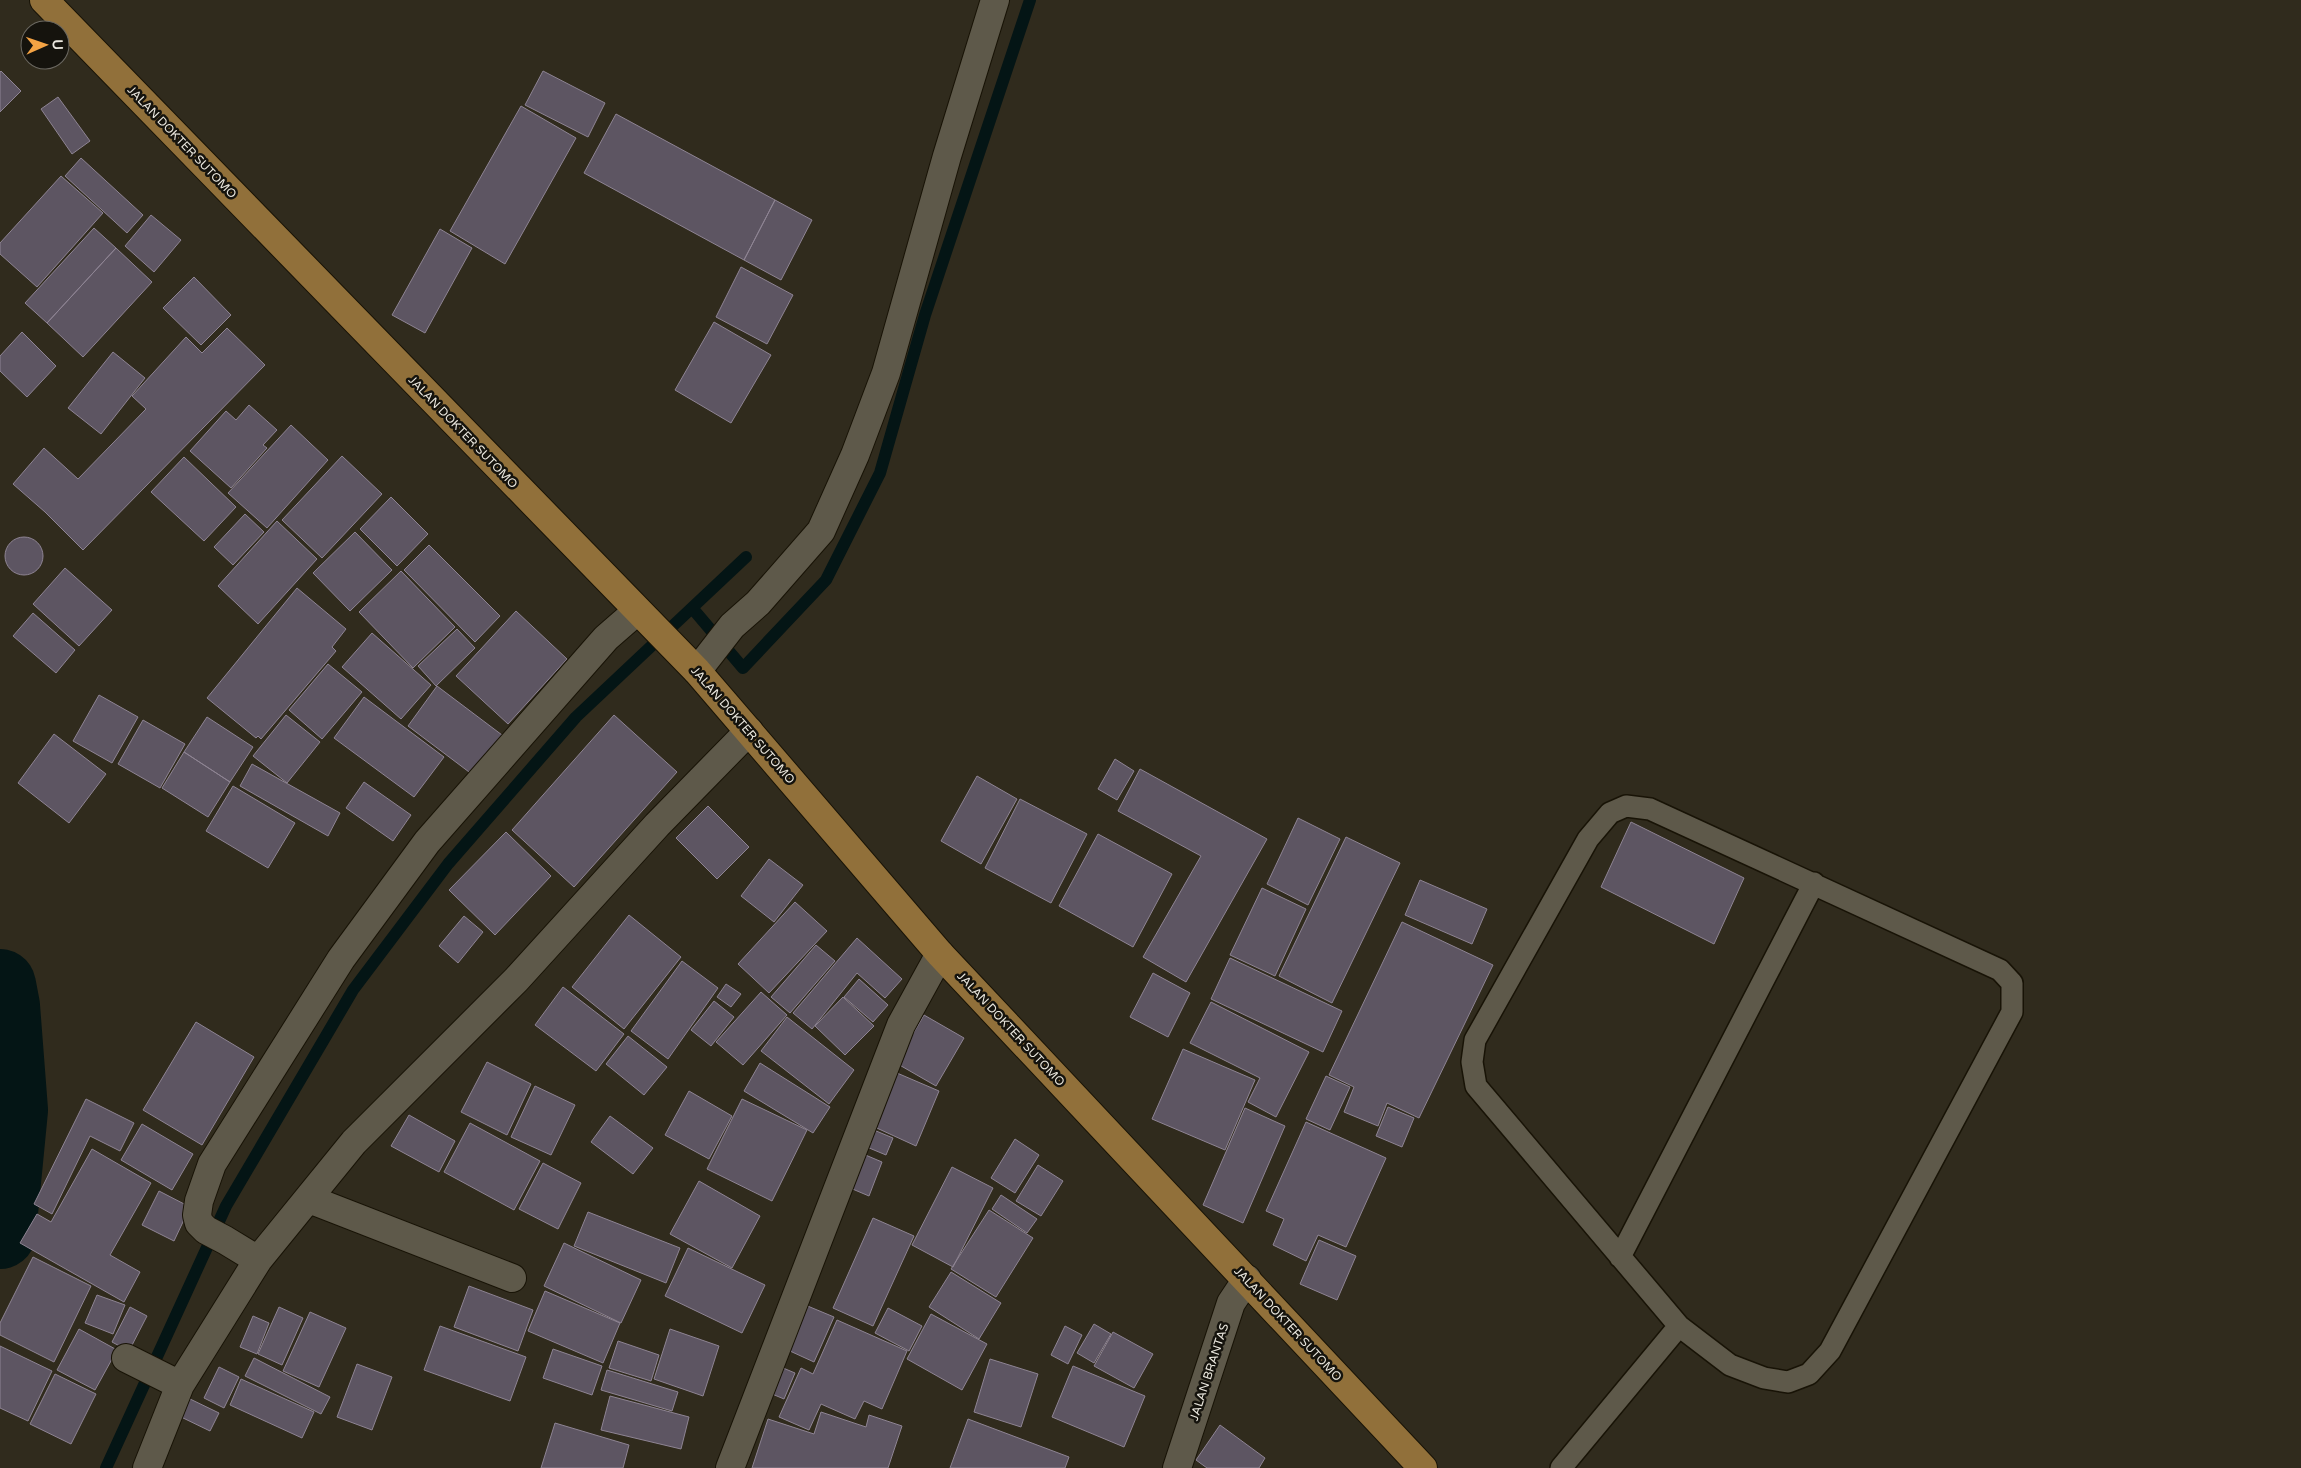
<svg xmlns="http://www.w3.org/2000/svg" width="2301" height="1468" font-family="'Varela Round',sans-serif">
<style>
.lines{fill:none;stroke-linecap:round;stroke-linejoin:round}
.stream{stroke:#041515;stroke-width:12}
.river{stroke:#041515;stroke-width:72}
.building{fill:#5d5562;stroke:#8e8493}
.service-casing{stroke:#181306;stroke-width:24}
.minor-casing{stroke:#181306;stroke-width:30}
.primary-casing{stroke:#181306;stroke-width:30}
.service{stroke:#5e594a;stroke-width:21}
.minor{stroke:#5e594a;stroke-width:28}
.primary{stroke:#91703a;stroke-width:28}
.labels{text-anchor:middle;stroke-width:5;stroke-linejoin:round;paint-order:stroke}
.street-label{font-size:12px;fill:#ebe8df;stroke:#15130d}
</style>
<rect width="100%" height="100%" fill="#302b1d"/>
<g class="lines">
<path class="stream" d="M693 609 743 668 826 580 880 473 925 315 1030 0
M106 1468 226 1206 353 990 448 864 576 717 746 557"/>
<path class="river" d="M0 985 4 1006 12 1110 0 1233"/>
</g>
<path class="building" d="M1 71 21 91 0 112V72Z
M543 71 605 103 588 137 525 105Z
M58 97 90 141 72 154 41 109Z
M521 106 576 138 505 264 450 231Z
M616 114 775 200 744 260 584 173Z
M81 158 143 215 127 233 65 176Z
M61 176 103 213 37 287 0 254V243Z
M775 200 812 220 781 280 744 260Z
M151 215 181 240 154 272 125 246Z
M94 228 116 248 47 323 25 303Z
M440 229 472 248 425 333 392 315Z
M116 248 152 282 83 357 47 323Z
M741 267 793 295 767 344 716 317Z
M194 277 231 315 201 345 163 308Z
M714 322 771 355 731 423 675 390Z
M227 328 265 365 83 550 45 512 13 484 44 448 78 479 146 409 132 396 186 337 202 353Z
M22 332 56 366 27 397 0 371V356Z
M113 352 145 378 101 434 68 408Z
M249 405 277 430 263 445 267 448 231 488 190 451 226 411 236 420Z
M291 425 328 460 267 528 228 493Z
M342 456 382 494 322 558 282 520Z
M184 457 236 507 204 541 151 492Z
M391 497 428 534 397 566 360 529Z
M245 514 264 532 233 565 214 547Z
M277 521 317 559 258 624 218 586Z
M355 532 392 570 350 611 313 573Z
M5 556a19 19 0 1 1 38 0a19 19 0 1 1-38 0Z
M429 545 500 616 475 642 404 570Z
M65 568 112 610 79 646 33 604Z
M401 571 455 627 413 668 359 612Z
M297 588 346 629 332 647 336 651 261 739 258 736 256 738 207 698Z
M516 611 567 659 508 724 456 676Z
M33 613 75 650 56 673 13 636Z
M457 629 475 648 436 686 418 666Z
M372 633 431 685 401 719 342 667Z
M328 664 362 692 322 739 289 710Z
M437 686 506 738 477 778 408 726Z
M99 695 138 717 112 763 73 741Z
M364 697 444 757 414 797 334 738Z
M286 715 320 742 287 783 253 756Z
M614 715 677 772 574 887 512 830Z
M207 717 253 747 230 782 184 752Z
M143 720 185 744 160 788 118 764Z
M54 734 106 774 69 823 18 783Z
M184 752 230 782 208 817 162 788Z
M1115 759 1134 771 1117 800 1098 789Z
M252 764 340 813 328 836 240 786Z
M1140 769 1267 839 1186 982 1143 957 1201 856 1118 811Z
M977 776 1017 799 981 864 941 841Z
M364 782 411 815 393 841 346 808Z
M233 786 295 823 268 868 206 831Z
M1020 799 1087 834 1051 903 985 868Z
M708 806 749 847 717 879 676 838Z
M1298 818 1340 839 1308 905 1267 884Z
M1631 822 1744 878 1714 944 1601 887Z
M506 832 551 876 495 935 449 890Z
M1098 834 1172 874 1133 947 1059 906Z
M1346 837 1400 863 1332 1003 1279 976Z
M769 859 803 885 774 922 741 896Z
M1420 880 1487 909 1472 944 1405 915Z
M1262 888 1306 909 1275 976 1230 955Z
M795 902 827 931 769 993 738 964Z
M629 915 681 957 624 1029 572 987Z
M464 916 483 932 458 963 439 946Z
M1402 922 1493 965 1419 1118 1387 1103 1378 1126 1344 1112 1354 1087 1329 1075Z
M857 938 902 979 885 998 857 973 812 1029 793 1013Z
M816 945 835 961 790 1013 771 997Z
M1230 958 1342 1011 1323 1052 1211 999Z
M682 961 718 988 668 1059 631 1031Z
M1153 973 1190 993 1168 1037 1130 1017Z
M859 979 888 1005 873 1022 844 997Z
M726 984 741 994 731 1007 717 997Z
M563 987 624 1034 596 1071 535 1025Z
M761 992 787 1015 743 1065 716 1042Z
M843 997 874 1026 845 1055 815 1026Z
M714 1001 734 1017 711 1046 691 1030Z
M1211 1002 1309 1052 1276 1117 1248 1102 1260 1078 1190 1043Z
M924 1015 964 1038 936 1086 896 1063Z
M787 1017 854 1070 829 1104 761 1051Z
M196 1022 254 1057 202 1145 143 1110Z
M628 1036 667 1067 644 1095 606 1064Z
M1183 1049 1255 1080 1225 1150 1152 1119Z
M487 1062 531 1084 507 1135 461 1112Z
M760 1063 830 1107 813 1133 744 1091Z
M890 1070 939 1091 916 1146 868 1124Z
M1326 1076 1350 1087 1330 1130 1306 1119Z
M535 1086 575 1105 551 1155 511 1137Z
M689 1091 732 1116 709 1159 665 1135Z
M86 1099 134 1123 120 1151 90 1136 52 1214 34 1204Z
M742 1099 807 1130 772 1201 707 1169Z
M1388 1107 1414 1118 1402 1147 1376 1136Z
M1245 1108 1285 1126 1243 1223 1203 1205Z
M409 1115 455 1141 439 1172 391 1146Z
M610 1116 653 1148 633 1174 591 1142Z
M1306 1122 1386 1158 1346 1247 1318 1235 1306 1261 1273 1245 1284 1219 1266 1211Z
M470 1123 540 1161 514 1210 444 1172Z
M142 1124 193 1154 172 1190 121 1160Z
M869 1128 893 1138 886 1155 862 1145Z
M1015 1139 1039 1155 1015 1193 991 1178Z
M92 1149 151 1183 110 1255 140 1272 124 1302 20 1243 37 1214 51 1222Z
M856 1151 882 1162 869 1196 843 1185Z
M543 1163 581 1183 558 1229 519 1209Z
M1038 1165 1063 1181 1041 1216 1016 1201Z
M952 1167 993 1188 953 1267 912 1245Z
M699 1181 760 1216 732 1268 670 1234Z
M159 1191 190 1207 174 1241 142 1225Z
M1001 1195 1037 1219 1027 1233 992 1209Z
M989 1210 1033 1238 996 1297 951 1269Z
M588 1212 680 1248 666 1283 574 1246Z
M873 1218 914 1236 873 1326 833 1308Z
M1319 1240 1356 1256 1337 1300 1300 1284Z
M564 1243 641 1280 621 1323 544 1286Z
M688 1248 765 1285 742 1333 665 1296Z
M33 1257 91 1286 54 1362 0 1335V1323Z
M951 1272 1001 1303 979 1339 929 1307Z
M469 1286 533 1310 518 1351 454 1327Z
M545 1291 620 1323 603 1363 528 1331Z
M97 1295 125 1305 113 1334 85 1323Z
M798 1302 834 1317 814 1362 779 1346Z
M130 1307 147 1316 129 1351 112 1342Z
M279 1307 303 1318 282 1365 258 1354Z
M888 1308 922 1326 909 1351 875 1333Z
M310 1312 346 1328 319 1387 283 1371Z
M931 1314 987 1344 962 1390 907 1359Z
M253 1316 269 1323 257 1354 240 1347Z
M837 1320 907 1351 882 1409 864 1401 855 1419 821 1404 809 1430 779 1417 801 1368 813 1374Z
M1094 1324 1111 1334 1094 1363 1077 1353Z
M440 1326 526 1357 510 1401 424 1370Z
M1065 1326 1082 1335 1068 1364 1051 1355Z
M79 1329 117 1350 95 1390 57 1370Z
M670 1329 719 1346 703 1396 654 1379Z
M1113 1332 1153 1354 1134 1388 1094 1366Z
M618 1341 659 1355 651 1381 609 1368Z
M0 1346 52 1371 28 1421 0 1408Z
M553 1349 602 1366 592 1395 543 1378Z
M254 1358 330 1397 321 1414 245 1376Z
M990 1359 1038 1374 1021 1427 974 1412Z
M357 1364 392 1377 372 1430 337 1417Z
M776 1365 795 1373 784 1399 765 1391Z
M1073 1366 1145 1396 1124 1447 1052 1417Z
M219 1367 239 1377 224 1408 204 1398Z
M607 1370 678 1392 672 1411 601 1390Z
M55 1374 96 1394 71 1444 30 1424Z
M241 1379 314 1412 302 1438 230 1405Z
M610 1396 689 1417 681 1449 601 1430Z
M188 1398 219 1413 210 1431 179 1416Z
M821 1412 866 1427 869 1415 902 1426 888 1468H752L768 1419 814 1434Z
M968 1419 1069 1457 1065 1468H950Z
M555 1423 629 1445 623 1468H541Z
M1220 1425 1265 1458 1259 1468H1207L1196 1460Z"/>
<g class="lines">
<defs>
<path id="service" d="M1626 806 1650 809 2000 970 2012 983V1012L1830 1351 1809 1374 1788 1382 1764 1378 1730 1365 1679 1326 1476 1086 1472 1062 1475 1040 1588 839 1610 813Z
M1620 1257 1814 883
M1561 1468 1679 1326"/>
<path id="minor" d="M697 671 732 626 758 603 821 531 855 455 886 373 947 156 995 0
M309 1199 512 1278
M258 1260 225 1240 206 1230 199 1223 197 1215 199 1201 212 1164 341 959 427 842 606 638 637 611
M126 1358 180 1385
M147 1468 180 1385 258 1260 354 1142 516 980 657 825 749 731
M730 1468 901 1025 940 954
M1177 1468 1231 1303 1247 1279"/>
<path id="primary" d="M44 0 697 671 940 954 1423 1468"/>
</defs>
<use href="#service" class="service-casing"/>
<use href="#minor" class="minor-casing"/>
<use href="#primary" class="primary-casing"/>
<use href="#service" class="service"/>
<use href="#minor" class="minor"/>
<use href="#primary" class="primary"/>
</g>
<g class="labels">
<g class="street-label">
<text transform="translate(182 142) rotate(46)" y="4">JALAN DOKTER SUTOMO</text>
<text transform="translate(463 432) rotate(46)" y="4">JALAN DOKTER SUTOMO</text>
<text transform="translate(743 725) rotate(49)" y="4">JALAN DOKTER SUTOMO</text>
<text transform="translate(1011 1029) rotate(47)" y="4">JALAN DOKTER SUTOMO</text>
<text transform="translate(1288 1324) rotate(47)" y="4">JALAN DOKTER SUTOMO</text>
<text transform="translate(1209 1372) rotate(-72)" y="4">JALAN BRANTAS</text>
</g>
</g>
<g transform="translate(45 45) rotate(88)"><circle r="24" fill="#15130d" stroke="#6b6861"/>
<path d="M0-4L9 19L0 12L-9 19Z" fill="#f4a344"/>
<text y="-8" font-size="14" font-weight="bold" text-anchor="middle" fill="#ebe8df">U</text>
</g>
</svg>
